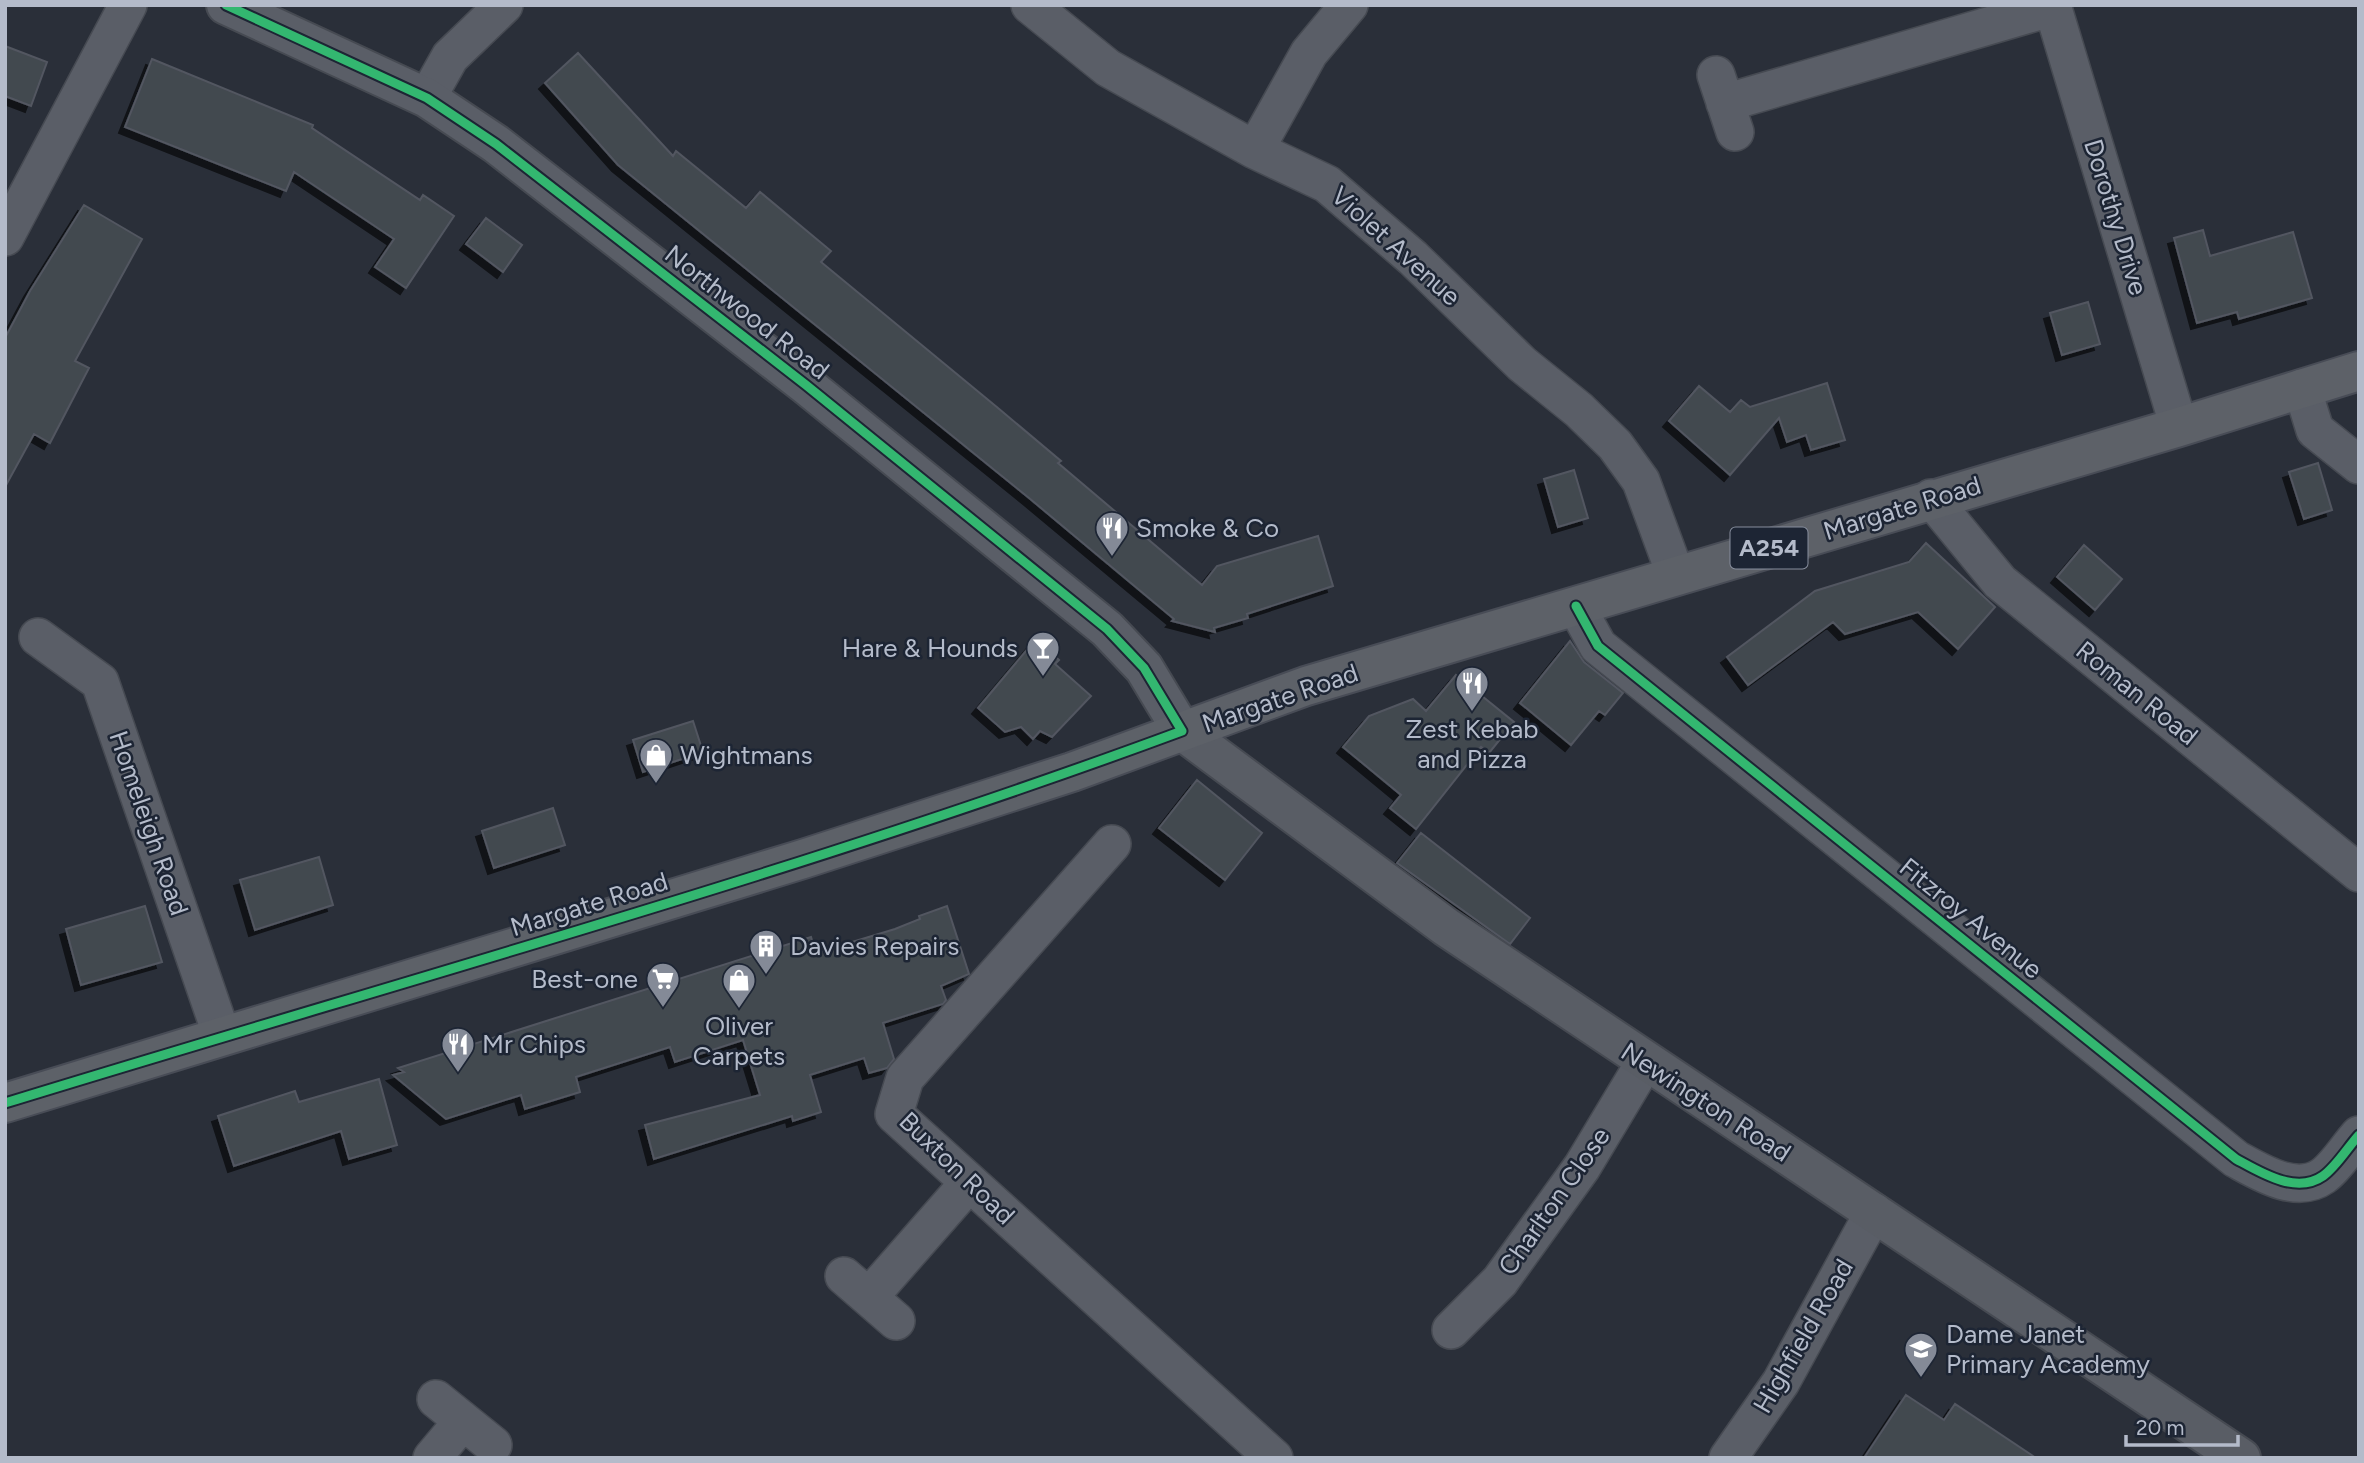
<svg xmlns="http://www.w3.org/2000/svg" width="2364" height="1463" font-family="Figtree,sans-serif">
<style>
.building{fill:#434850;stroke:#525761;stroke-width:2;filter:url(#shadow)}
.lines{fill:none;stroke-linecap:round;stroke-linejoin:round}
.minor-casing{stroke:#464a52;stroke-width:40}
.tertiary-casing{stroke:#464a52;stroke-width:42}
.secondary-casing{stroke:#464a52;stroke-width:42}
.primary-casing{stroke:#484c56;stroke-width:42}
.minor{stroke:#5a5e67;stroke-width:37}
.tertiary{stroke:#5a5e67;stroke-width:38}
.secondary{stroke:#595d65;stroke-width:38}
.primary{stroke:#5d6168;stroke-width:38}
.cycleway-casing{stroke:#1d2534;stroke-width:13}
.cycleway{stroke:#33b770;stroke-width:9}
.labels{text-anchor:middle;stroke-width:5;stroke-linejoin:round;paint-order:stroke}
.shield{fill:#1d2534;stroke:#878e9d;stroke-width:2}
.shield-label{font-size:24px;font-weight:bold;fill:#b4bbca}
.street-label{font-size:26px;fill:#b4bbca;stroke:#1d2534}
.poi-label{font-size:26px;fill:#b4bbca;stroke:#1d2534;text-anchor:start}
</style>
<defs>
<filter id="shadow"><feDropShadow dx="-6" dy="6" stdDeviation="0" flood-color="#0009"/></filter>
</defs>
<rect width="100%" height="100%" fill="#2a2f39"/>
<path class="building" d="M5 46 47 62 31 106 5 96Z
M578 53 673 156 676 151 746 208 760 192 831 251 821 262 998 408 1061 461 1058 463 1202 585 1217 566 1318 536 1333 586 1247 614 1248 618 1214 628 1215 632 1172 621 1174 619 1029 498 618 165 545 83Z
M152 59 313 125 312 128 420 200 423 195 454 216 406 288 375 267 394 239 294 172 286 191 125 127Z
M84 205 142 239 75 361 89 368 50 443 34 434 5 487V338L30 291Z
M486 218 522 245 503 272 466 244Z
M2203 230 2210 256 2293 232 2312 298 2239 319 2237 312 2197 323 2174 238Z
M2088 302 2100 344 2062 355 2050 313Z
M1827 383 1845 440 1811 450 1806 435 1787 442 1779 418 1730 475 1669 421 1699 386 1730 412 1741 400 1750 407Z
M2318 463 2332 510 2304 519 2289 472Z
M1574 470 1588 518 1558 527 1544 479Z
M1926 543 1995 607 1958 649 1918 612 1845 634 1833 622 1748 685 1727 657 1815 591 1909 562Z
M2084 545 2122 579 2095 610 2057 577Z
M1036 639 1059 660 1055 664 1091 696 1052 737 1040 731 1033 739 1021 727 1005 732 978 708Z
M1570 641 1584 662 1623 693 1605 715 1599 711 1571 745 1520 703Z
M1456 675 1514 722 1489 753 1481 747 1416 829 1390 808 1401 795 1343 747 1369 716 1413 699 1426 711Z
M693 721 703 752 643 772 633 740Z
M1197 780 1262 833 1225 880 1159 828Z
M553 808 565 845 494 868 482 831Z
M1421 833 1530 918 1510 944 1397 863Z
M319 857 333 905 255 930 240 880Z
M145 906 162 962 81 985 66 929Z
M947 906 969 974 941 986 946 1000 943 1004 883 1023 894 1059 887 1068 869 1073 864 1058 810 1075 821 1112 793 1121 792 1116 654 1159 645 1125 760 1095 743 1040 675 1062 670 1047 576 1077 580 1092 525 1109 521 1095 446 1119 393 1075 404 1072 398 1068 811 937 816 953 895 929 920 919 919 916Z
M379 1079 397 1145 349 1159 341 1131 234 1166 218 1116 295 1091 299 1102Z
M1906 1395 1944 1420 1955 1404 2036 1458H1864Z"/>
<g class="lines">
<defs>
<path id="minor" d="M1030 5 1108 68 1255 150 1327 184 1413 258 1522 364 1579 410 1615 445 1641 481 1676 576
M2052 5 2179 427
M1716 75 1735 132
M427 98 450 57 504 5
M1725 103 2053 7
M1255 150 1309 53 1349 5
M5 237 128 5
M2302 388 2315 430 2359 465
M1931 498 2000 582 2359 873
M1576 606 1598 646 2236 1159C2260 1172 2296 1195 2323 1176 2336 1167 2348 1147 2359 1135
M38 637 100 682 222 1036
M1112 844 905 1078 894 1114 1274 1458
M844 1276 896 1321
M869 1297 968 1184
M1451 1330 1500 1281 1582 1167 1645 1062
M436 1399 493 1445
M432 1458 463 1421
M1728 1458 1781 1382 1874 1212"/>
<path id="tertiary" d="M226 5 427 98 496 144 806 385 1107 629 1144 668 1182 731"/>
<path id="secondary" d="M1182 731 1446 927 2241 1458"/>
<path id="primary" d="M5 1103 803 859 1072 772 1306 686 2179 427 2359 371"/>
</defs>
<use href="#minor" class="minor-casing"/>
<use href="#tertiary" class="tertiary-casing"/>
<use href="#secondary" class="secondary-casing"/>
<use href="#primary" class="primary-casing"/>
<use href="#minor" class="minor"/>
<use href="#tertiary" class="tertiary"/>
<use href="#secondary" class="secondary"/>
<use href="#primary" class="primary"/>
<defs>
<path id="cycleway" d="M1576 606 1598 646 2236 1159C2260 1172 2296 1195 2323 1176 2336 1167 2348 1147 2359 1135
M5 1103C398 982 796 874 1182 731L1144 668 1107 629 806 385 496 144 427 98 226 5"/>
</defs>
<use href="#cycleway" class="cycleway-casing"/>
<use href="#cycleway" class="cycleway"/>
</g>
<defs>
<symbol id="restaurant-pin" viewBox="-11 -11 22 30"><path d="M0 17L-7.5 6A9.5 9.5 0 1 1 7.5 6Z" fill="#848a97" stroke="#1d2534"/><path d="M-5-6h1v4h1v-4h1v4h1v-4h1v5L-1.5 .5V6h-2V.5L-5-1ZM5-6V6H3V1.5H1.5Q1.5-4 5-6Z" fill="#fff"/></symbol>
<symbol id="bar-pin" viewBox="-11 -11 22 30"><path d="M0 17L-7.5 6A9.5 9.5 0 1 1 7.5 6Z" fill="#848a97" stroke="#1d2534"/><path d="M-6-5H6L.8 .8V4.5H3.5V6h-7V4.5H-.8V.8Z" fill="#fff"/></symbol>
<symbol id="shop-pin" viewBox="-11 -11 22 30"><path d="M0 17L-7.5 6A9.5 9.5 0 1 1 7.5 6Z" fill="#848a97" stroke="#1d2534"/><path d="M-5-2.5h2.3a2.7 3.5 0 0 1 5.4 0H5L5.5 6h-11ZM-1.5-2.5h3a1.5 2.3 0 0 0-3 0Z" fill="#fff"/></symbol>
<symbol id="building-pin" viewBox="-11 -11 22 30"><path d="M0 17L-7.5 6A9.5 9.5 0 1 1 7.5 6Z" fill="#848a97" stroke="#1d2534"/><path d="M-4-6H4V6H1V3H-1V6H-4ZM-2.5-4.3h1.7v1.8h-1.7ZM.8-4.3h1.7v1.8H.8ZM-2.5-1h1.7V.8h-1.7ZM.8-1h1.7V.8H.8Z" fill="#fff"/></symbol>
<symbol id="supermarket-pin" viewBox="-11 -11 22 30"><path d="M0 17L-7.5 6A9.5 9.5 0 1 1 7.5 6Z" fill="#848a97" stroke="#1d2534"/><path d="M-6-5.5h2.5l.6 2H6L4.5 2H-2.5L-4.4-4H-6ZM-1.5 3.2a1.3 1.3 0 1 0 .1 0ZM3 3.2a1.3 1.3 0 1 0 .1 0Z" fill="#fff"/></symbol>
<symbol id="school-pin" viewBox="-11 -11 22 30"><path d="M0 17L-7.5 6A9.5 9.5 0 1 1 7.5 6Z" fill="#848a97" stroke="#1d2534"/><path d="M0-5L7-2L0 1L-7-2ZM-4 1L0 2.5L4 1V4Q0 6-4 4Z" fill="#fff"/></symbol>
</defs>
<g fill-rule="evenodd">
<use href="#restaurant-pin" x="1093" y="509" width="38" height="52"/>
<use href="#bar-pin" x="1024" y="629" width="38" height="52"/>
<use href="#restaurant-pin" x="1453" y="664" width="38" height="52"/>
<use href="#shop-pin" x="637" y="736" width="38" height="52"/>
<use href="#building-pin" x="747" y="927" width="38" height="52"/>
<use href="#supermarket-pin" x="644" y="960" width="38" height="52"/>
<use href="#shop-pin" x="720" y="961" width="38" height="52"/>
<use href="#restaurant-pin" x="439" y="1025" width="38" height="52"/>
<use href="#school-pin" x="1902" y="1330" width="38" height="52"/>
</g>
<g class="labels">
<rect class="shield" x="1730.5" y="527.5" width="77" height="41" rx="5"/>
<g class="shield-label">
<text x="1769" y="556">A254</text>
</g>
<g class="street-label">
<text transform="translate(2116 217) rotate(73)" y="9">Dorothy Drive</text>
<text transform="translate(1396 246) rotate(42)" y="9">Violet Avenue</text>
<text transform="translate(747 312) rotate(38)" y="9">Northwood Road</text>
<text transform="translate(1902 508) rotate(-17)" y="9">Margate Road</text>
<text transform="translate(2137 693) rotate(39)" y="9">Roman Road</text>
<text transform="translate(1280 698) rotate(-19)" y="9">Margate Road</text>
<text transform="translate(149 823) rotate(71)" y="9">Homeleigh Road</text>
<text transform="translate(589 904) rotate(-17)" y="9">Margate Road</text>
<text transform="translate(1971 918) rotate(39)" y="9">Fitzroy Avenue</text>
<text transform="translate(1706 1102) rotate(33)" y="9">Newington Road</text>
<text transform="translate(957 1168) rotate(44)" y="9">Buxton Road</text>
<text transform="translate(1554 1201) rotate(-55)" y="9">Charlton Close</text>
<text transform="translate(1803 1336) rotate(-60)" y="9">Highfield Road</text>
</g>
<g class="poi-label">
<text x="1136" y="537">Smoke &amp; Co</text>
<text x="1018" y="657" text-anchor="end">Hare &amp; Hounds</text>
<text x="1472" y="738" text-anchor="middle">Zest Kebab<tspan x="1472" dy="30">and Pizza</tspan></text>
<text x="680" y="764">Wightmans</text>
<text x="790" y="955">Davies Repairs</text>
<text x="638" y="988" text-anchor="end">Best-one</text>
<text x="739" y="1035" text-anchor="middle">Oliver<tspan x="739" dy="30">Carpets</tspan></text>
<text x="482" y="1053">Mr Chips</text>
<text x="1946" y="1343">Dame Janet<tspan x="1946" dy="30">Primary Academy</tspan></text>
</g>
</g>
<rect width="2364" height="1463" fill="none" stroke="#b4bbca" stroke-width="14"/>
<path d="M2126 1435v10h112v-10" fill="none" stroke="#b4bbca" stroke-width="3.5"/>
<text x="2136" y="1435" font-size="21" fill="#b4bbca" stroke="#1d2534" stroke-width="5" paint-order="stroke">20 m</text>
</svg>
